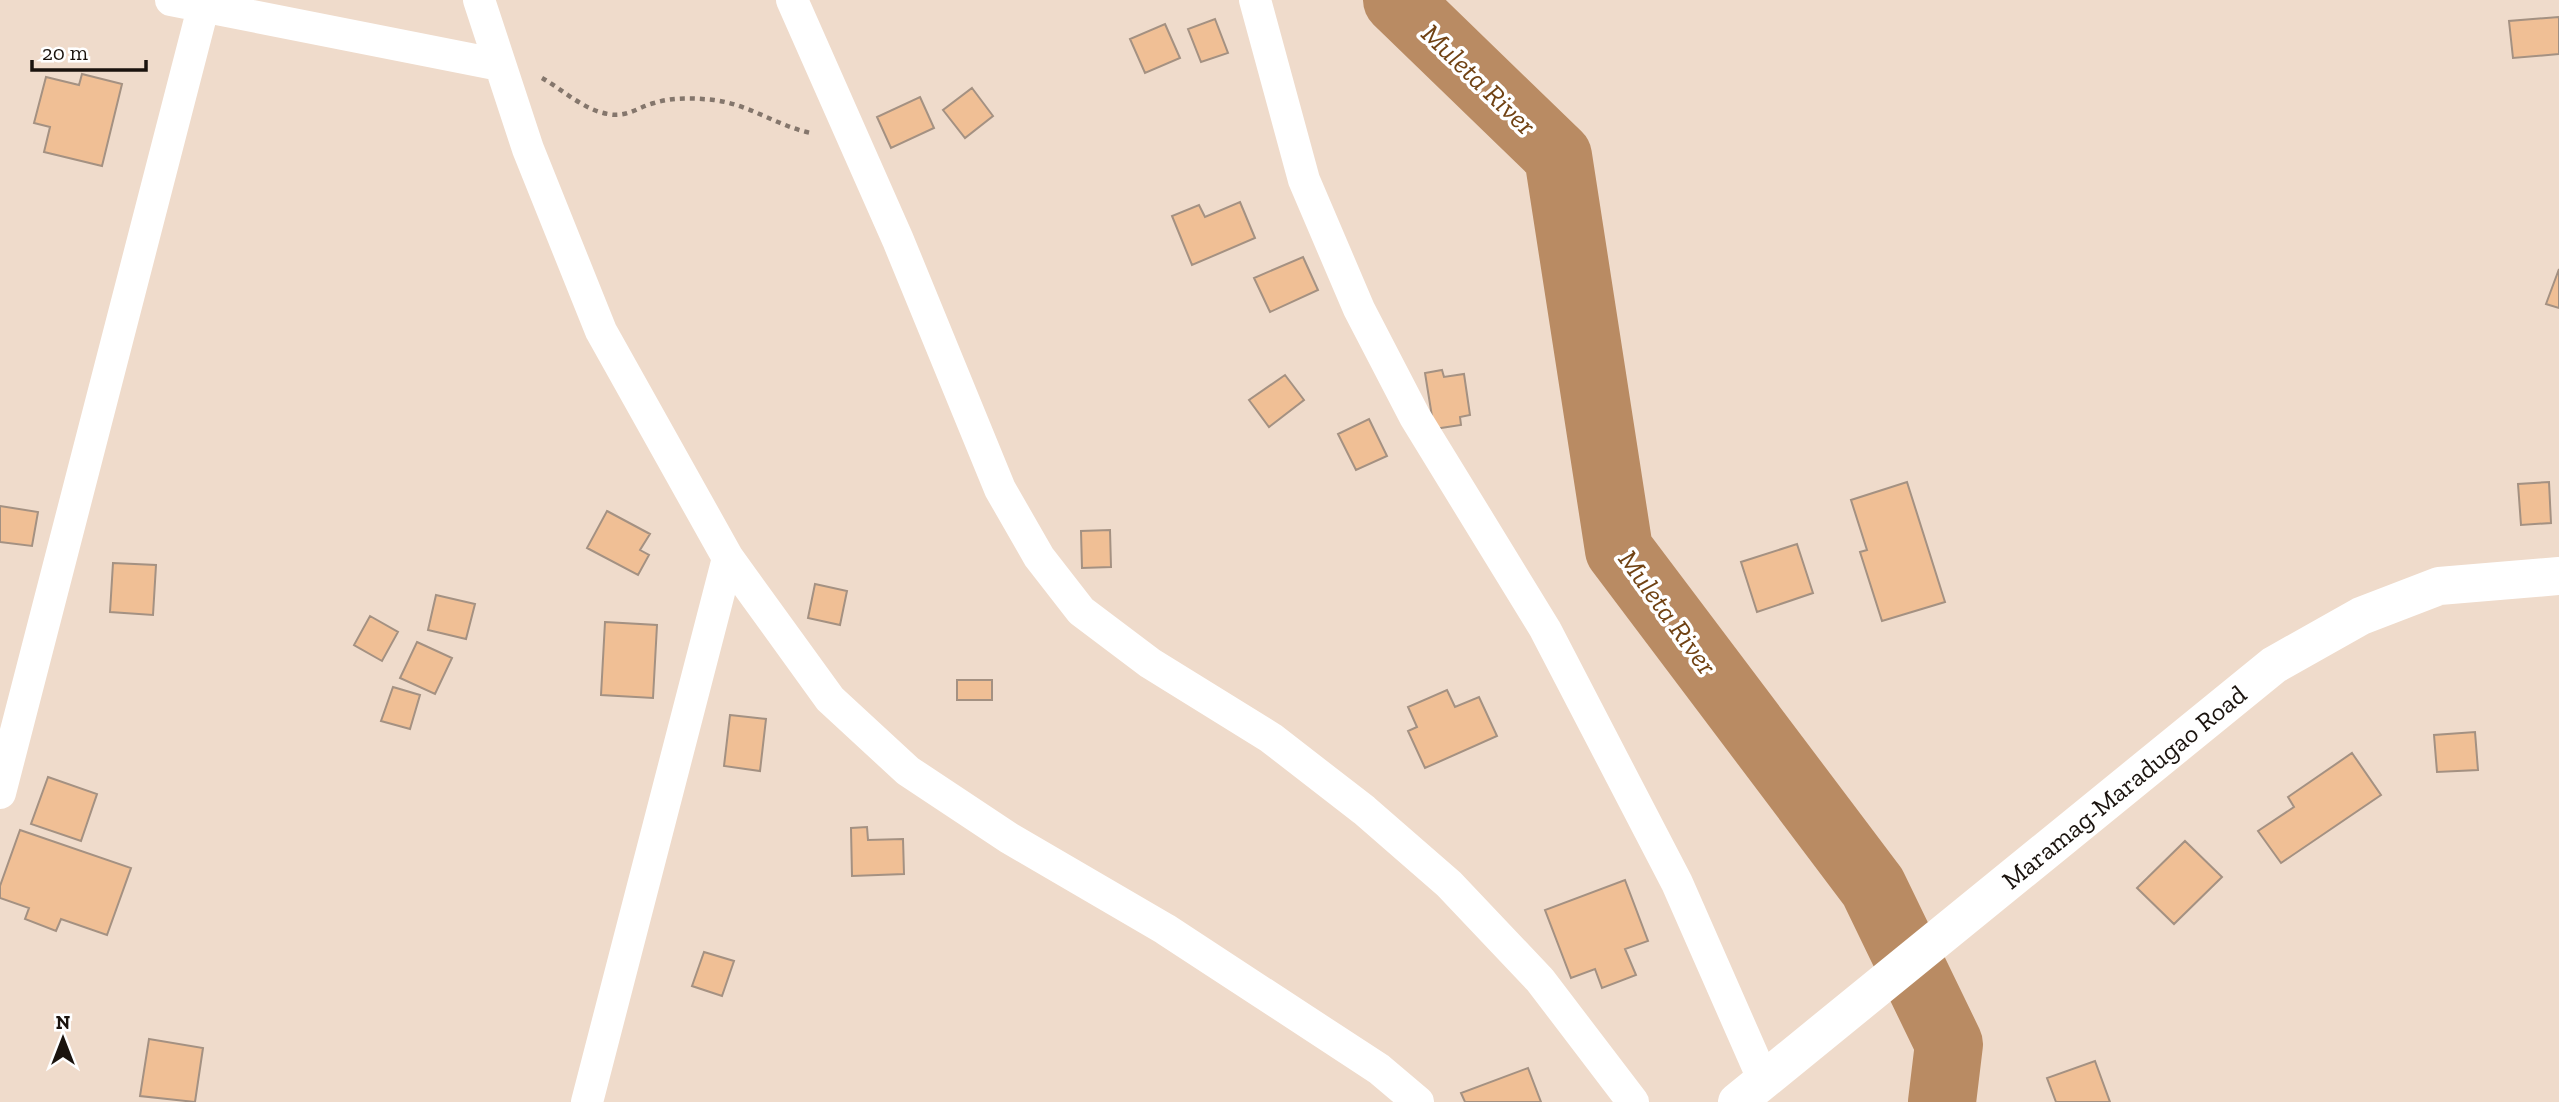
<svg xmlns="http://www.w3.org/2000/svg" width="2559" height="1102" font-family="'Zilla Slab',serif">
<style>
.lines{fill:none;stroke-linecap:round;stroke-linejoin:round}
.river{stroke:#b98b63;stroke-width:68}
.building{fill:#f0bf95;stroke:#a49182;stroke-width:2}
.path{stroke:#84766c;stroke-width:4.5;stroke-dasharray:5 5;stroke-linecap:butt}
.minor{stroke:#fff;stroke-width:32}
.primary{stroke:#fff;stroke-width:38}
.labels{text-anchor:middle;stroke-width:7;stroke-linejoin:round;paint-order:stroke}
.street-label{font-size:26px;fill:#1a130e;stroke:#fff}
.water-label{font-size:28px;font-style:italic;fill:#704213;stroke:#fff}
</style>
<rect width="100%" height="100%" fill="#efdbcb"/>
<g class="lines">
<path class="river" d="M1397 0 1558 156 1619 550 1873 887 1949 1044 1942 1102"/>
</g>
<path class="building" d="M2559 17V54L2513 58 2509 21Z
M1215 19 1228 53 1201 62 1188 29Z
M1165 24 1180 58 1145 73 1130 39Z
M82 74 122 84 102 166 44 152 50 127 34 123 46 77 79 85Z
M972 88 993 116 965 138 943 110Z
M920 97 934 128 891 148 877 117Z
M1240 202 1255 238 1192 265 1172 216 1199 205 1205 217Z
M1303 257 1318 290 1270 312 1254 278Z
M2559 269V308L2546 304Z
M1442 370 1444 377 1464 374 1470 415 1460 417 1461 425 1434 429 1425 373Z
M1285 375 1304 400 1269 427 1249 400Z
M1369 419 1387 456 1356 470 1338 434Z
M1907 482 1945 602 1882 621 1860 552 1867 550 1851 500Z
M2549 482 2551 523 2521 525 2518 484Z
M0 506 38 512 32 546 0 542Z
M607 511 650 534 640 550 649 555 638 575 587 548Z
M1110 530 1111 567 1082 568 1081 531Z
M1797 544 1813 593 1757 612 1741 562Z
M113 563 156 565 153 615 110 612Z
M815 584 847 591 840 625 808 618Z
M436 595 475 604 466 639 428 630Z
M370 616 398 632 382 661 354 645Z
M605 622 657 625 653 698 601 695Z
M417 642 452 658 435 694 400 678Z
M957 680H992V700H957Z
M393 687 420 695 410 729 381 721Z
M1447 690 1455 707 1479 697 1497 736 1425 768 1408 731 1417 727 1408 707Z
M730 715 766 719 760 771 724 766Z
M2475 732 2478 770 2437 772 2434 735Z
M2352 753 2381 795 2281 863 2258 831 2294 807 2288 797Z
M48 777 97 794 81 841 31 824Z
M867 827 868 840 903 839 904 874 852 876 851 828Z
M20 830 131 868 107 935 61 919 56 931 25 919 29 908 0 898V886Z
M2185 841 2222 877 2174 924 2137 888Z
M1625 880 1648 941 1625 949 1636 975 1602 988 1595 969 1571 978 1545 910Z
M704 952 734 961 722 996 692 986Z
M149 1039 203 1048 195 1102 140 1096Z
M2095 1061 2110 1102H2056L2047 1078Z
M1528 1068 1541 1102H1465L1461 1093Z"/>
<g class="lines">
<path class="path" d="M542 78C563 90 584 110 608 114 627 118 638 107 654 103 673 97 694 98 714 100 751 105 777 126 811 133"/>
<path class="minor" d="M171 0 500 65
M479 0 528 149 601 331 728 558 830 699 908 771 1009 838 1165 929 1379 1069 1418 1102
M792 0 898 240 1000 489 1039 557 1081 611 1150 663 1271 738 1364 810 1449 884 1540 980 1633 1102
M1255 0 1304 180 1359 309 1415 417 1545 629 1677 883 1764 1081
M0 793 203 8
M587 1102 728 558"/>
<path class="primary" id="s1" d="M1737 1102 2274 665 2361 616 2439 586 2559 576"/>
</g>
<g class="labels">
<g class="street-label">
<text dy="9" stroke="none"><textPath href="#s1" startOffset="499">Maramag-Maradugao Road</textPath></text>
</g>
<g class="water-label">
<text transform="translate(1479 79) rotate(44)" y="10">Muleta River</text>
<text transform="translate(1668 612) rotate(54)" y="10">Muleta River</text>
</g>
</g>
<g transform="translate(63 1039)" stroke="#ffffff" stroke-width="5" paint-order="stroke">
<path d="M0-5L12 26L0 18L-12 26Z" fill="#1a130e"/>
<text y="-10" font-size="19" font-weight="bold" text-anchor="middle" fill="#1a130e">N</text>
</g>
<path d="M32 60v10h114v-10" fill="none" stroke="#1a130e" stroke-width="3.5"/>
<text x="42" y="60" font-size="21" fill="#1a130e" stroke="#ffffff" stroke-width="5" paint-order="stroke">20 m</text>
</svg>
